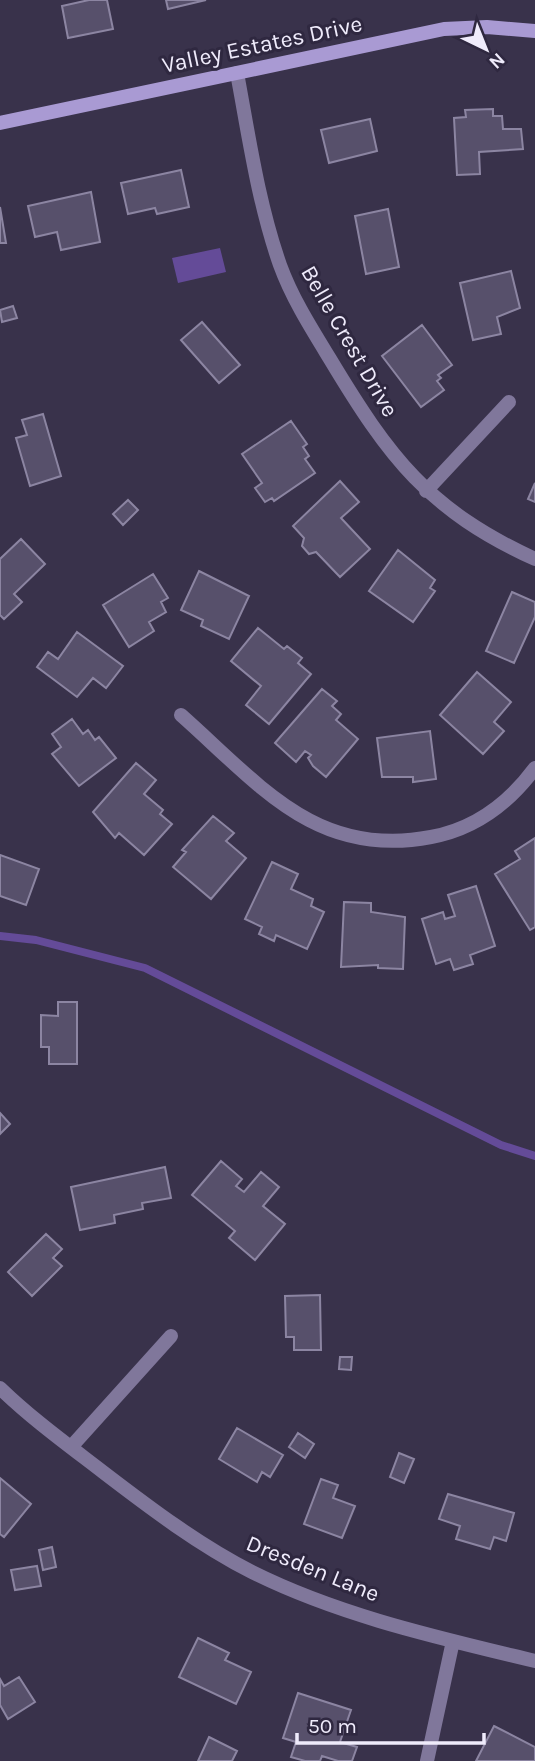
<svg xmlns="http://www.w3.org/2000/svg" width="535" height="1761" font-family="Karla,sans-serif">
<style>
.water{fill:#644b98}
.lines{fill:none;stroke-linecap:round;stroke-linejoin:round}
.stream{stroke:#644b98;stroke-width:8}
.building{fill:#57506b;stroke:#8c85a2;stroke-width:2}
.street{stroke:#80779b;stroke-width:14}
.secondary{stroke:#a99ad3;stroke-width:14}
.labels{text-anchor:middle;stroke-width:6;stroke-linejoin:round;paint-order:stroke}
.street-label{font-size:23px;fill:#efebfb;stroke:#2f2840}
</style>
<rect width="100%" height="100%" fill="#39324b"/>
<path class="water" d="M220 248 226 272 178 283 172 258Z"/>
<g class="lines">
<path class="stream" d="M0 936 36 940 145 968 501 1145 535 1156"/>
</g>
<path class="building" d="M89 0H107L113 29 68 38 62 6Z
M166 0H206L168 9Z
M493 109V116H502L503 129H521L523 149 479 152 480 174 457 175 454 118 466 117 465 110Z
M370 119 377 151 329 163 321 130Z
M181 170 189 207 157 214 155 208 128 214 121 183Z
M91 192 100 242 61 250 57 232 35 237 28 206Z
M0 207 6 243H0Z
M388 209 399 267 366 274 355 216Z
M511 271 520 308 497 317 501 334 473 340 460 283Z
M13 306 17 318 2 322 0 310Z
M202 322 240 365 219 383 181 340Z
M422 325 452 365 438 375 441 378 437 381 444 390 421 407 382 356Z
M43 414 61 476 30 486 16 438 27 435 22 420Z
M291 421 307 444 303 447 309 456 305 459 315 473 274 501 272 498 265 502 255 488 262 483 242 454Z
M340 481 359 502 341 518 370 549 340 577 316 552 309 554 302 546 304 538 293 526Z
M535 483V502L528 499Z
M128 500 138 510 123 525 113 514Z
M21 539 45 564 14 594 22 602 4 619 0 615V559Z
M398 550 435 580 430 588 435 591 413 622 369 591Z
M199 571 249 596 229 639 201 626 203 620 181 610Z
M153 574 168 598 161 602 166 612 149 622 154 631 129 647 103 605Z
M512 592 535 602V617L514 663 486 651Z
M258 628 284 649 287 646 302 658 298 663 311 674 269 724 246 705 261 686 231 661Z
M77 632 123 666 106 688 93 678 77 697 37 667 48 652 58 659Z
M477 672 511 702 494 722 504 731 483 754 440 715Z
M322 689 337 701 332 706 341 714 336 720 358 739 326 777 313 766 308 758 311 755 305 751 296 762 275 743Z
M72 719 83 734 88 730 95 740 99 737 116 758 79 786 52 754 61 747 52 734Z
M430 731 436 779 413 782V777H382L377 738Z
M136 763 156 780 144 794 163 810 160 814 172 824 144 855 119 833 115 838 93 812Z
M213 816 234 833 226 841 246 858 211 899 173 867 186 852 182 850Z
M535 838V927L530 930 495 874 520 859 515 851Z
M0 855 39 869 26 905 0 896Z
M272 862 298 874 291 889 313 899 311 906 324 912 307 949 276 935 274 941 259 934 262 927 245 919Z
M476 886 495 946 470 955 473 964 454 970 450 959 436 964 422 919 443 912 445 919 455 916 448 895Z
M344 902 371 903V912L405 917 403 969 378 968V965L341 967Z
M58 1002H77V1064H49V1047H41V1015L58 1016Z
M0 1113 10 1124 0 1134Z
M221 1161 242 1179 236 1186 244 1192 261 1172 279 1187 263 1206 285 1224 255 1260 229 1238 235 1231 192 1195Z
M165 1167 171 1198 142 1203 143 1209 114 1215 115 1223 80 1230 71 1187Z
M46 1234 62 1249 53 1258 62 1266 32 1296 8 1272Z
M320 1295 321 1350H294V1337H286L285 1296Z
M340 1357H352L351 1370 339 1369Z
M237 1428 283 1455 270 1477 262 1472 257 1482 219 1459Z
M298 1433 314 1444 305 1458 289 1447Z
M399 1453 414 1459 404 1483 390 1477Z
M0 1478 31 1504 4 1537 0 1534Z
M321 1479 338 1485 333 1498 355 1506 342 1538 304 1524Z
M448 1494 514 1513 506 1541 494 1537 490 1549 456 1539 460 1526 439 1519Z
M52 1547 56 1567 43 1570 39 1550Z
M37 1566 41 1586 15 1590 11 1570Z
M198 1638 229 1653 225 1660 251 1672 236 1704 179 1677Z
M19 1677 35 1702 8 1719 0 1705V1679L4 1686Z
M298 1693 351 1710 340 1742 357 1747 352 1761H338L322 1756 320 1761H305L291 1757 296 1742 283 1738Z
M494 1726 535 1747V1761H476Z
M209 1737 237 1751 232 1761H198Z"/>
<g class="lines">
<path class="street" d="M237 73C249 137 258 202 280 265 292 298 311 328 330 359 389 457 428 510 535 559
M426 491 509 402
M181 715C259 784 316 859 431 837 475 829 509 803 535 768
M0 1388C32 1419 68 1445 103 1472 150 1508 199 1545 252 1572 340 1616 440 1638 535 1661
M71 1447 171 1336
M427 1761 453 1641"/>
<path class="secondary" d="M0 123 444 29 487 27 535 31"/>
</g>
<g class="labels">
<g class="street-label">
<text transform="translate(262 44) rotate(-12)" y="8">Valley Estates Drive</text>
<text transform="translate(350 341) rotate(60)" y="8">Belle Crest Drive</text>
<text transform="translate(313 1568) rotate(22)" y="8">Dresden Lane</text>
</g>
</g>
<g transform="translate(486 49) rotate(137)" stroke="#2f2840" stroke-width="5" paint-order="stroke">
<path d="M0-5L12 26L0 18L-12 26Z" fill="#efebfb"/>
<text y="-10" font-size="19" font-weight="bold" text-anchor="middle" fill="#efebfb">N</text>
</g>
<path d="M297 1733v10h187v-10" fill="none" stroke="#efebfb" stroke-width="3.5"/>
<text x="308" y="1733" font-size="21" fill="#efebfb" stroke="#2f2840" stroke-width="5" paint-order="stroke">50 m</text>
</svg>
